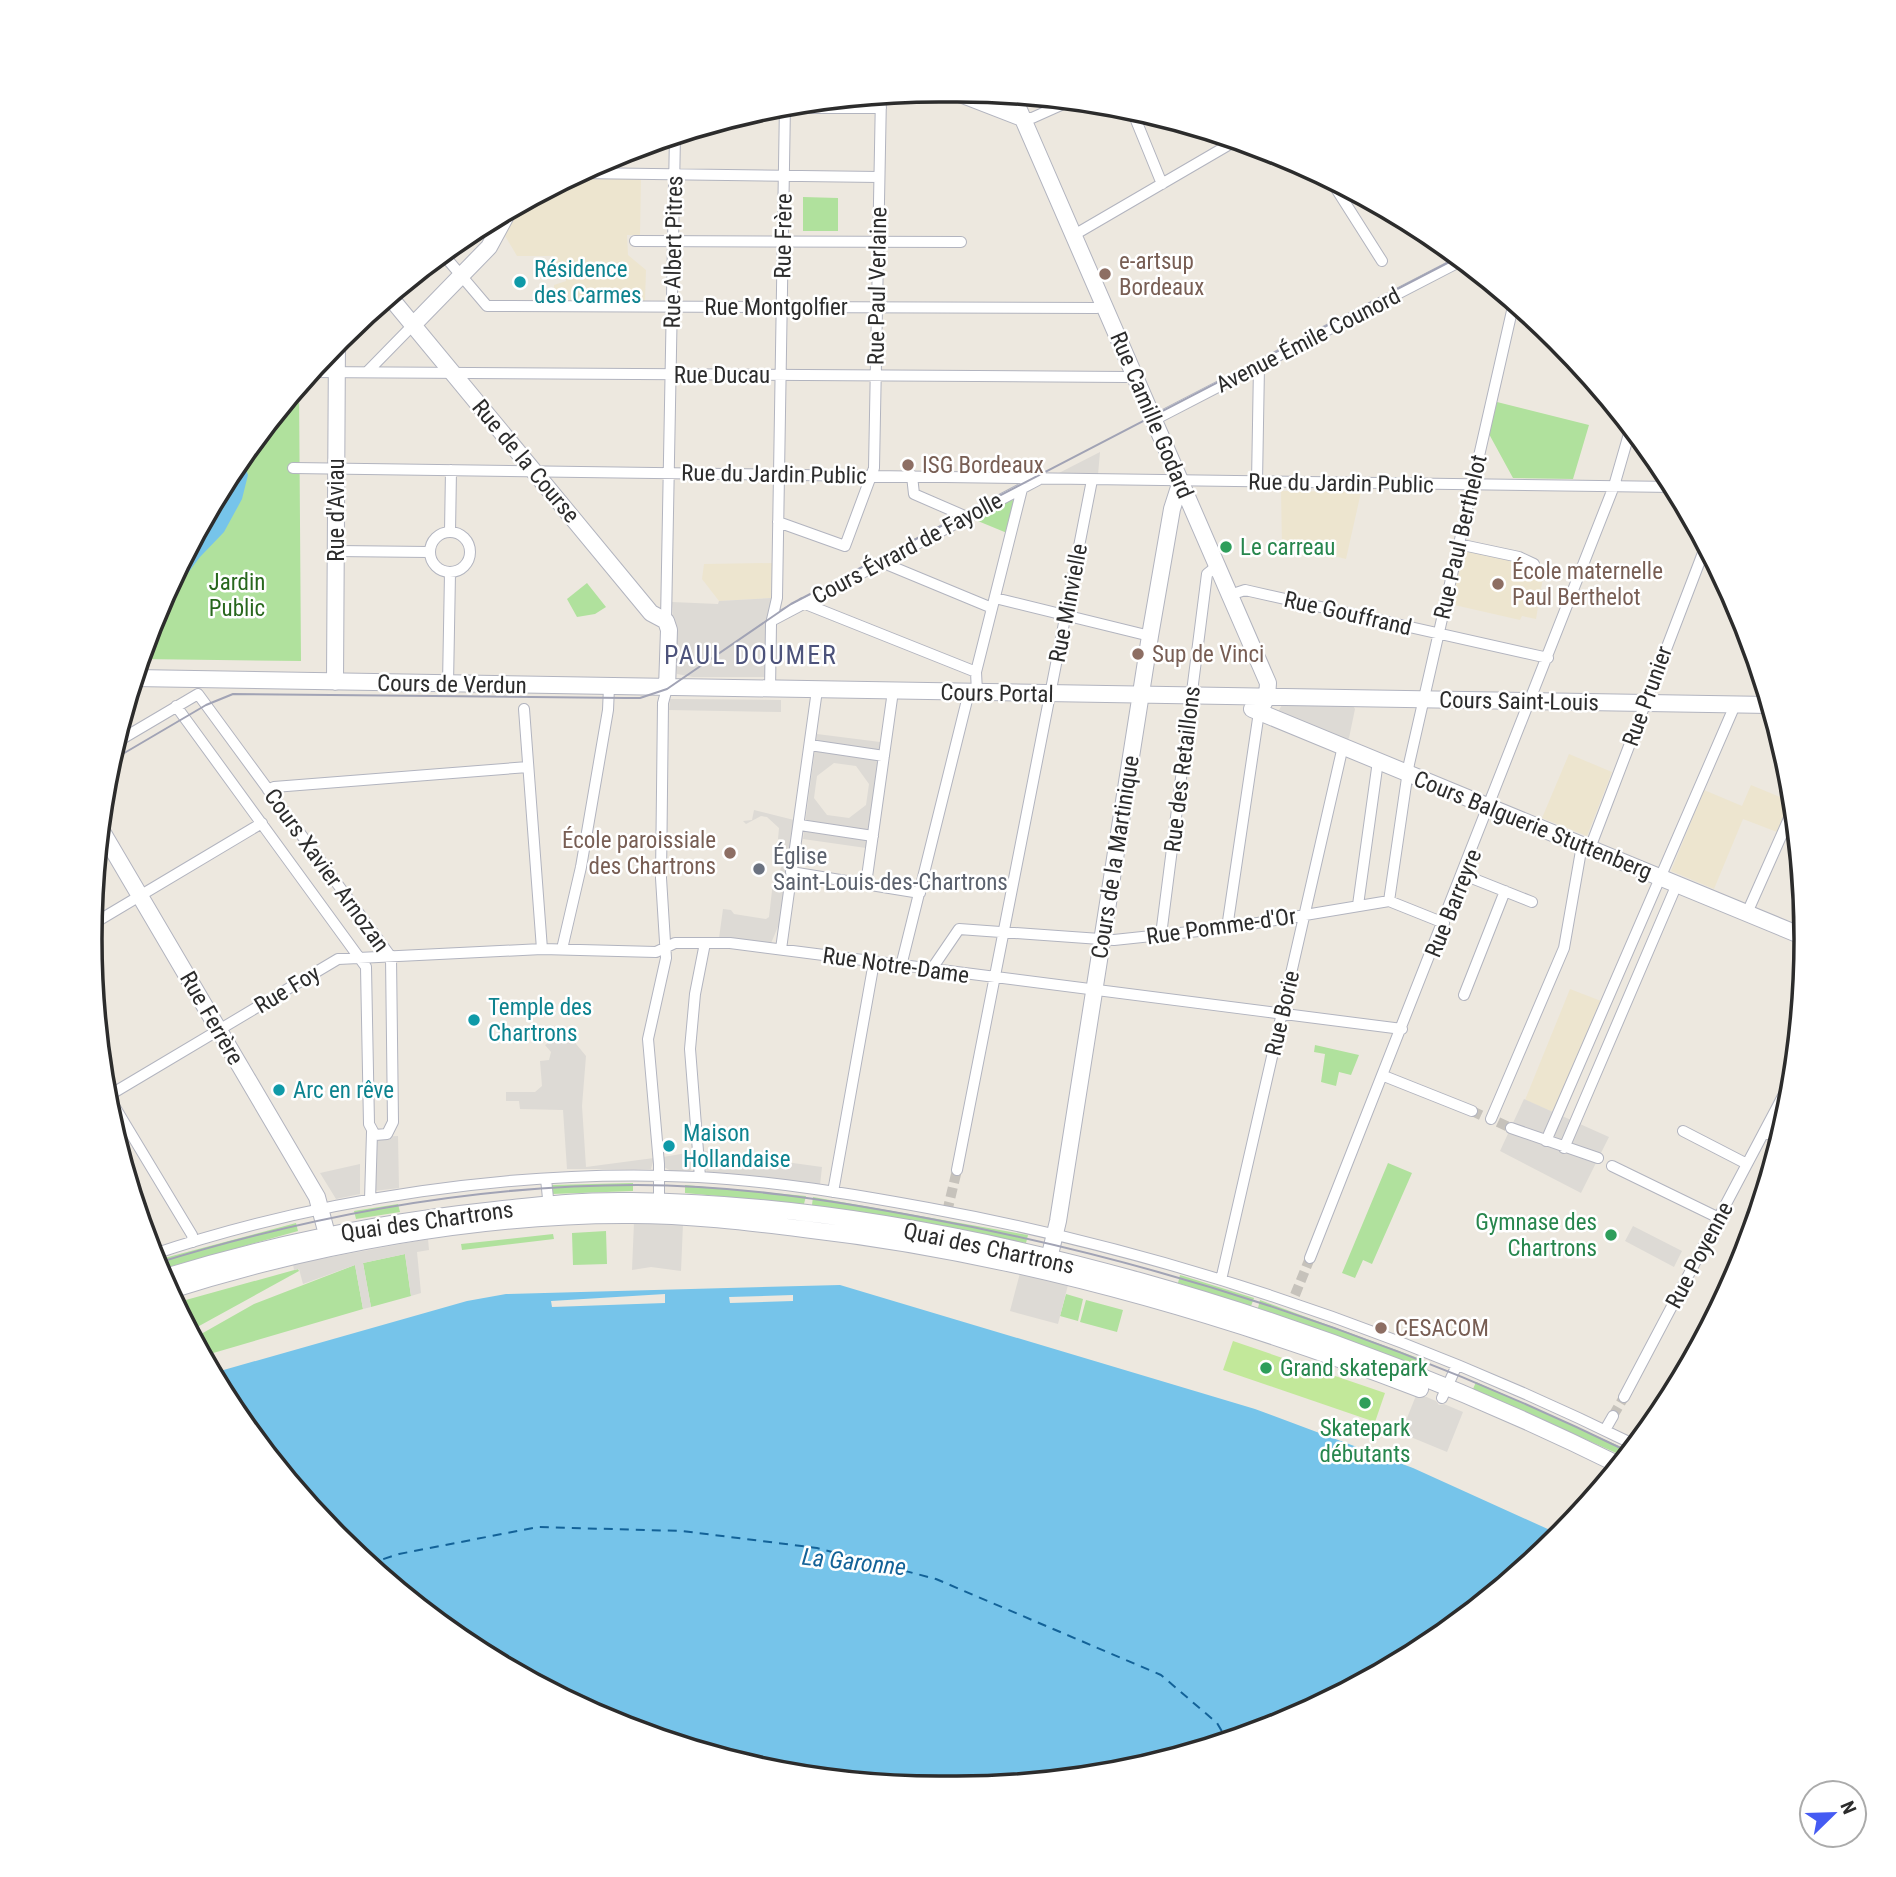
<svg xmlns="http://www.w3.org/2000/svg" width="1896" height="1877" font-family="'Roboto Condensed',sans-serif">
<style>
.education{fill:#ede5cf}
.green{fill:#b0e19d}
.pitch{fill:#c2e89a}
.plaza{fill:#dddad5;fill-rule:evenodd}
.water{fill:#76c4ea}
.pier{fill:#ede8df}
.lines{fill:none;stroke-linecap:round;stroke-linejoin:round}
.ferry{stroke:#136298;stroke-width:2;stroke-dasharray:9 7;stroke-linecap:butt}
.street-tunnel{stroke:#c6c2bb;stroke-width:10;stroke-dasharray:10 5;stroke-linecap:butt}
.street-casing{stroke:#b2b4bf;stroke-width:12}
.secondary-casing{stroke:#b2b4bf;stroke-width:18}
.street{stroke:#fff;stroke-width:10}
.secondary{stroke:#fff;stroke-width:16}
.tram{stroke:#a1a3b5;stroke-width:2}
.education-dot{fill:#8d6e63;stroke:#fff;stroke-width:2.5}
.culture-dot{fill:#0f9aa8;stroke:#fff;stroke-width:2.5}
.leisure-dot{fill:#2e9e5b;stroke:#fff;stroke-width:2.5}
.worship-dot{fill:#6b7280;stroke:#fff;stroke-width:2.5}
.labels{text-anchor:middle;stroke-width:5;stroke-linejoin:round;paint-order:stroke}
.street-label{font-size:23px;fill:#2c2c2c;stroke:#fff}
.education-label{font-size:23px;fill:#785e54;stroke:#fff;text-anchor:start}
.culture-label{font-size:23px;fill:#0d838f;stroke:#fff;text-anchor:start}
.leisure-label{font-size:23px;fill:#27864d;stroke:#fff;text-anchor:start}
.park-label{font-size:23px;fill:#28671d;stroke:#fff}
.worship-label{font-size:23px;fill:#5b616d;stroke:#fff;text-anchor:start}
.water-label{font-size:24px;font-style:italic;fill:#136298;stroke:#fff}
.quarter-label{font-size:26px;letter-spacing:2px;fill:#4d537b;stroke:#fff}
.rim{fill:none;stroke:#2c2c2c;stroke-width:3.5}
</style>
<rect width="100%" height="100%" fill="#ede8df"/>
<path class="education" d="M568 178 641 179 640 235H627L628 255 646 270 645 301H554V285L566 281V276L554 270 553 256H517L504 234 518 205Z
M1281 491 1361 492 1346 559 1334 556 1333 559 1282 546Z
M1463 547 1518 559 1523 564 1522 570 1543 577 1536 619 1522 616 1520 620 1450 604Z
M772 563 771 598 719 601 702 579 704 564Z
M1569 754 1612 772 1587 836 1542 818Z
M1751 785 1790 801 1777 832 1743 819 1714 889 1671 871 1704 790 1742 806Z
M1570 989 1601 1001 1553 1112 1525 1100Z"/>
<path class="green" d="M803 197 838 198V231H803Z
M299 386 301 661 140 659 154 614 232 467Z
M1497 402 1589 425 1573 479 1513 478 1489 434Z
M1011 499 1015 502 1007 533 973 519Z
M587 583 606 607 595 614 577 617 567 599Z
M1315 1045 1359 1055 1351 1075 1339 1072 1336 1086 1321 1082 1325 1054 1314 1052Z
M1388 1163 1412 1173 1372 1264 1363 1260 1355 1278 1342 1273Z
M633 1183V1191L552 1194V1185Z
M685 1185 806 1196 804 1204 685 1193Z
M813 1197 1028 1235 1026 1243 812 1205Z
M398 1204 400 1212 356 1219 354 1211Z
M296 1223 298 1231 158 1270 153 1261Z
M606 1231 607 1264 573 1265 572 1233Z
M553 1234 554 1239 462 1250 461 1244Z
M405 1254 411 1296 371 1307 363 1263Z
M355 1265 363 1309 203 1356 194 1338 254 1304Z
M298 1269 299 1271 190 1331 175 1303Z
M1180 1275 1254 1298 1251 1306 1178 1283Z
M1066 1294 1083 1299 1078 1321 1060 1316Z
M1086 1300 1123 1310 1117 1332 1080 1322Z
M1260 1300 1429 1362 1426 1369 1258 1308Z
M1476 1382 1630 1451 1625 1457 1473 1389Z"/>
<path class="pitch" d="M1233 1341 1385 1393 1375 1422 1223 1370Z"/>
<path class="plaza" d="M1100 452 1098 475H1055Z
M771 598 767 623 765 677H693L677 674 672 602 718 604 719 601Z
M670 699 781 700V712L669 710Z
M1283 703H1297V706L1352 704 1355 709 1349 738 1345 742 1278 712Z
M817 734 880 742 866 848 803 839ZM834 763 856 766 869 784 866 805 849 818 827 815 814 798 817 776Z
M754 810 794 820 782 917 769 948 721 943 719 938 723 909 731 910 734 914 766 919 769 917 774 873H779L782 865 784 840 778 839 779 828 767 817 761 816 746 824 743 821 752 820Z
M556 1038 572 1039 586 1056 582 1106 586 1167 654 1158 651 1169H567L563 1110 520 1109 519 1101H506V1092H535L542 1086 540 1061 549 1060 551 1052 545 1045Z
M1524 1099 1609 1137 1581 1193 1500 1151Z
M398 1136 399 1188 374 1191 377 1137Z
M704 1151 822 1167 820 1185 709 1174 705 1169Z
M693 1152 694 1165 690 1171H671L664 1167 663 1157Z
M360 1164V1194L336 1199 320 1173Z
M634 1222 683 1224 681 1271 651 1267 632 1270Z
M1633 1226 1682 1251 1674 1267 1625 1241Z
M428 1239 429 1250 417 1252 421 1293 411 1296 405 1254 363 1263 371 1307 363 1309 355 1265 303 1284 299 1269 294 1270 293 1264Z
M1020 1273 1068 1285 1058 1324 1010 1311Z
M1417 1393 1436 1401 1439 1405 1444 1404 1463 1412 1447 1452 1401 1433Z"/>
<path class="water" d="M241 456 248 475 242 499 224 532 200 557 160 610 154 614 232 467Z
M840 1285 1255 1409 1413 1468 1561 1535 1430 1644 1283 1723 1124 1771 957 1788 773 1772 614 1723 467 1645 338 1539 233 1411 213 1373 467 1301 506 1294Z"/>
<path class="pier" d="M665 1294V1303L552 1307 551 1301Z
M793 1295V1301L730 1303 729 1297Z"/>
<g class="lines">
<path class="ferry" d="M368 1564 399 1554 538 1527 682 1531 817 1548 936 1579 1161 1675 1217 1723 1227 1740"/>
<path class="street-tunnel" d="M1472 1111 1485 1117
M1498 1122 1511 1128
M947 1212 957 1170
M1295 1295 1310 1258
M1613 1416 1624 1397"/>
<defs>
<path id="street" d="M766 108H881
M1131 108 1162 184
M1022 118H1032L1070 101
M578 173 879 177
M1330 179 1382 261
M1074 235 1237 140
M635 241 961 242
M442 253 487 306 1097 308 1104 305
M310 372 1126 377 1134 374
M367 372 413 325
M1154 420 1463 260
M293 468 1674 487
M912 476 914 494 967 517
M1257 482 1259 366
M778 522 845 546 874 468 881 95
M430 552a20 20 0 1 1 40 0a20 20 0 1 1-40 0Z
M450 532 451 470
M1458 544 1519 557 1534 564
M336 551 429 552
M881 562 992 608
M1230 595 1245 590 1548 658
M995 598 1150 636
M803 603 976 672
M775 619 1038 480
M666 621 675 135
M448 684 450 573
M770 690 771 624 777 598 785 104
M977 692 976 672 1022 489
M176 706 366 967 369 1124 375 1135 387 1134 393 1122 391 957 198 694
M524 709 542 949
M115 743 198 694
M810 745 884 756
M268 790 274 787 528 767
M800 825 873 836
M1590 848 1706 545
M791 872 920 893
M1464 875 1532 902
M866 884 893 691
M1389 901 1409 764 1514 302
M1358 905 1378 761
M1747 913 1794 807
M91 925 262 823
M1227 928 1259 712
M1161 935 1207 574 1217 566
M562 949 581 867 608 710 609 687
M781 949 817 690
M901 966 969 692
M931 970 959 929 1114 940 1227 928 1389 901 1444 923
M1464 995 1505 891
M1384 1076 1472 1111
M104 1089 192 1235 193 1242
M108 1096 338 959 542 949 656 952 675 943H730L1402 1029
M1491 1119 1564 948 1582 845
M1511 1128 1598 1158
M1683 1131 1747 1164
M1764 1132 1780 1139
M1546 1141 1735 705
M1564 1148 1677 884
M1612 1166 1719 1218
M957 1170 1092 480
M700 1177 690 1049 695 994 705 943
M546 1179 549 1208
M833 1192 874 962
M370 1200 372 1132
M659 1206V1164L648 1039 666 958 661 878 663 703 667 688
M151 1255C320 1198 521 1168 698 1177 775 1181 852 1194 928 1208 1174 1253 1411 1335 1635 1445
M1310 1258 1614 486 1631 427
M1221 1280 1343 746
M1624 1397 1793 1077
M1442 1398 1457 1365
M1605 1430 1613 1416"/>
<path id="secondary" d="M950 90 1022 118
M1013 96 1268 683 1267 697 1259 712
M389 296 651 613 666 621 669 630 667 688
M413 325 489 247 509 210
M134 678 1770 705
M335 682 337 339
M1252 709 1807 938
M100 828 317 1197 329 1242
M1047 1267 1058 1221 1150 636 1172 509 1181 481
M162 1278C271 1244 381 1222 495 1210 540 1205 585 1200 631 1201 956 1205 1328 1321 1619 1465
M168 1291C311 1245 481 1214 631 1215 689 1215 747 1222 804 1229 1014 1253 1223 1313 1420 1389"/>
</defs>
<use href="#street" class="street-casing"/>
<use href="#secondary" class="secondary-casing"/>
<use href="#street" class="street"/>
<use href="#secondary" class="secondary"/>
<path class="tram" d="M109 762 206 705 233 694 625 698H640L667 689 791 604 1459 257
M154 1264C309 1216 474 1185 637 1185 734 1185 831 1200 926 1218 1170 1263 1405 1343 1629 1452"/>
</g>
<g class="education-dot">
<circle cx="1105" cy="274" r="7"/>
<circle cx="908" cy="465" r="7"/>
<circle cx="1498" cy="584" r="7"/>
<circle cx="1138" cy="654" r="7"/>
<circle cx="730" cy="853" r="7"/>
<circle cx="1381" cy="1328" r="7"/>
</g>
<g class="culture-dot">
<circle cx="520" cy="282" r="7"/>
<circle cx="474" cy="1020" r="7"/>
<circle cx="279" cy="1090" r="7"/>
<circle cx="669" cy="1146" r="7"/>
</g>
<g class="leisure-dot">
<circle cx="1226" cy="547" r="7"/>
<circle cx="1611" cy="1235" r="7"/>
<circle cx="1266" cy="1368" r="7"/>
<circle cx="1365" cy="1403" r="7"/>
</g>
<circle class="worship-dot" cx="759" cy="869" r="7"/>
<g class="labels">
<g class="street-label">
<text transform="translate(783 236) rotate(-89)" y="8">Rue Frère</text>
<text transform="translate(673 252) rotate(-89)" y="8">Rue Albert Pitres</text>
<text transform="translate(877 286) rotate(-89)" y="8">Rue Paul Verlaine</text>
<text x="776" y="315">Rue Montgolfier</text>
<text transform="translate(1308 340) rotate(-27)" y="8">Avenue Émile Counord</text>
<text x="722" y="383">Rue Ducau</text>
<text transform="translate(1152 415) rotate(67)" y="8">Rue Camille Godard</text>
<text transform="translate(526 461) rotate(50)" y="8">Rue de la Course</text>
<text transform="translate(774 474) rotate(1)" y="8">Rue du Jardin Public</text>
<text transform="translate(1341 483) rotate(1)" y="8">Rue du Jardin Public</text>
<text transform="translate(336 510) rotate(-90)" y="8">Rue d'Aviau</text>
<text transform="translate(1460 537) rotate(-77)" y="8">Rue Paul Berthelot</text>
<text transform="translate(907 548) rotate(-28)" y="8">Cours Évrard de Fayolle</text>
<text transform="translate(1068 603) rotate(-79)" y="8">Rue Minvielle</text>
<text transform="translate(1348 613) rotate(13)" y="8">Rue Gouffrand</text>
<text transform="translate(452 684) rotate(1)" y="8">Cours de Verdun</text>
<text transform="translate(997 693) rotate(1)" y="8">Cours Portal</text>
<text transform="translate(1647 696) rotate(-70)" y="8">Rue Prunier</text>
<text transform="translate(1519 701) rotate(1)" y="8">Cours Saint-Louis</text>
<text transform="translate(1182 769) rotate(-83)" y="8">Rue des Retaillons</text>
<text transform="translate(1533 825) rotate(22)" y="8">Cours Balguerie Stuttenberg</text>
<text transform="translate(1115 857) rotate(-81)" y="8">Cours de la Martinique</text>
<text transform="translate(327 870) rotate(54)" y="8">Cours Xavier Arnozan</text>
<text transform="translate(1453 903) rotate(-68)" y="8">Rue Barreyre</text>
<text transform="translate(1221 926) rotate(-8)" y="8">Rue Pomme-d'Or</text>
<text transform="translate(896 965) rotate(8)" y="8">Rue Notre-Dame</text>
<text transform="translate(287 989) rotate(-31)" y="8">Rue Foy</text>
<text transform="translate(1282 1013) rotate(-77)" y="8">Rue Borie</text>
<text transform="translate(212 1018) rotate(60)" y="8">Rue Ferrère</text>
<text transform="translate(427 1221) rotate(-8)" y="8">Quai des Chartrons</text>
<text transform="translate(989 1248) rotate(12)" y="8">Quai des Chartrons</text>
<text transform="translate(1699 1255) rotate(-62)" y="8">Rue Poyenne</text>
</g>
<g class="education-label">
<text x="1119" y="269">e-artsup<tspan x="1119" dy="26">Bordeaux</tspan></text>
<text x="922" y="473">ISG Bordeaux</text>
<text x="1512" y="579">École maternelle<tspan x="1512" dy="26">Paul Berthelot</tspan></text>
<text x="1152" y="662">Sup de Vinci</text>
<text x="716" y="848" text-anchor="end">École paroissiale<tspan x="716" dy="26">des Chartrons</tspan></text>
<text x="1395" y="1336">CESACOM</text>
</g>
<g class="culture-label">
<text x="534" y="277">Résidence<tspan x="534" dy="26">des Carmes</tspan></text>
<text x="488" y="1015">Temple des<tspan x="488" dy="26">Chartrons</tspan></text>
<text x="293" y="1098">Arc en rêve</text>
<text x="683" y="1141">Maison<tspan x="683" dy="26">Hollandaise</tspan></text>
</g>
<g class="leisure-label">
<text x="1240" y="555">Le carreau</text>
<text x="1597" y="1230" text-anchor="end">Gymnase des<tspan x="1597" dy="26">Chartrons</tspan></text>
<text x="1280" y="1376">Grand skatepark</text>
<text x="1365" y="1436" text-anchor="middle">Skatepark<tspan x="1365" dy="26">débutants</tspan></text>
</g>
<g class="park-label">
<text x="237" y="590">Jardin<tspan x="237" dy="26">Public</tspan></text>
</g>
<g class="worship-label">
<text x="773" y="864">Église<tspan x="773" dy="26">Saint-Louis-des-Chartrons</tspan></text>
</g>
<g class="water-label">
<text transform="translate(854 1562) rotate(6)" y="8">La Garonne</text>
</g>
<g class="quarter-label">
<text x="751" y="664">PAUL DOUMER</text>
</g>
</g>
<path d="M0 0H1896V1877H0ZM939 102H957A837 837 0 0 1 1794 939V939A837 837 0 0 1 957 1776H939A837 837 0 0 1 102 939V939A837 837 0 0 1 939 102Z" fill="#fff" fill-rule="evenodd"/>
<path class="rim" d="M939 102H957A837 837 0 0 1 1794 939V939A837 837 0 0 1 957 1776H939A837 837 0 0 1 102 939V939A837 837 0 0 1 939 102Z"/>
<g transform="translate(1833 1814) rotate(67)"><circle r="33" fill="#ffffff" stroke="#ababab" stroke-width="2"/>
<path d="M0-5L12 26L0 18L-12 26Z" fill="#455bf3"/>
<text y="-10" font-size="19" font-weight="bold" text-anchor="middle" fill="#2c2c2c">N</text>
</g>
</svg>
